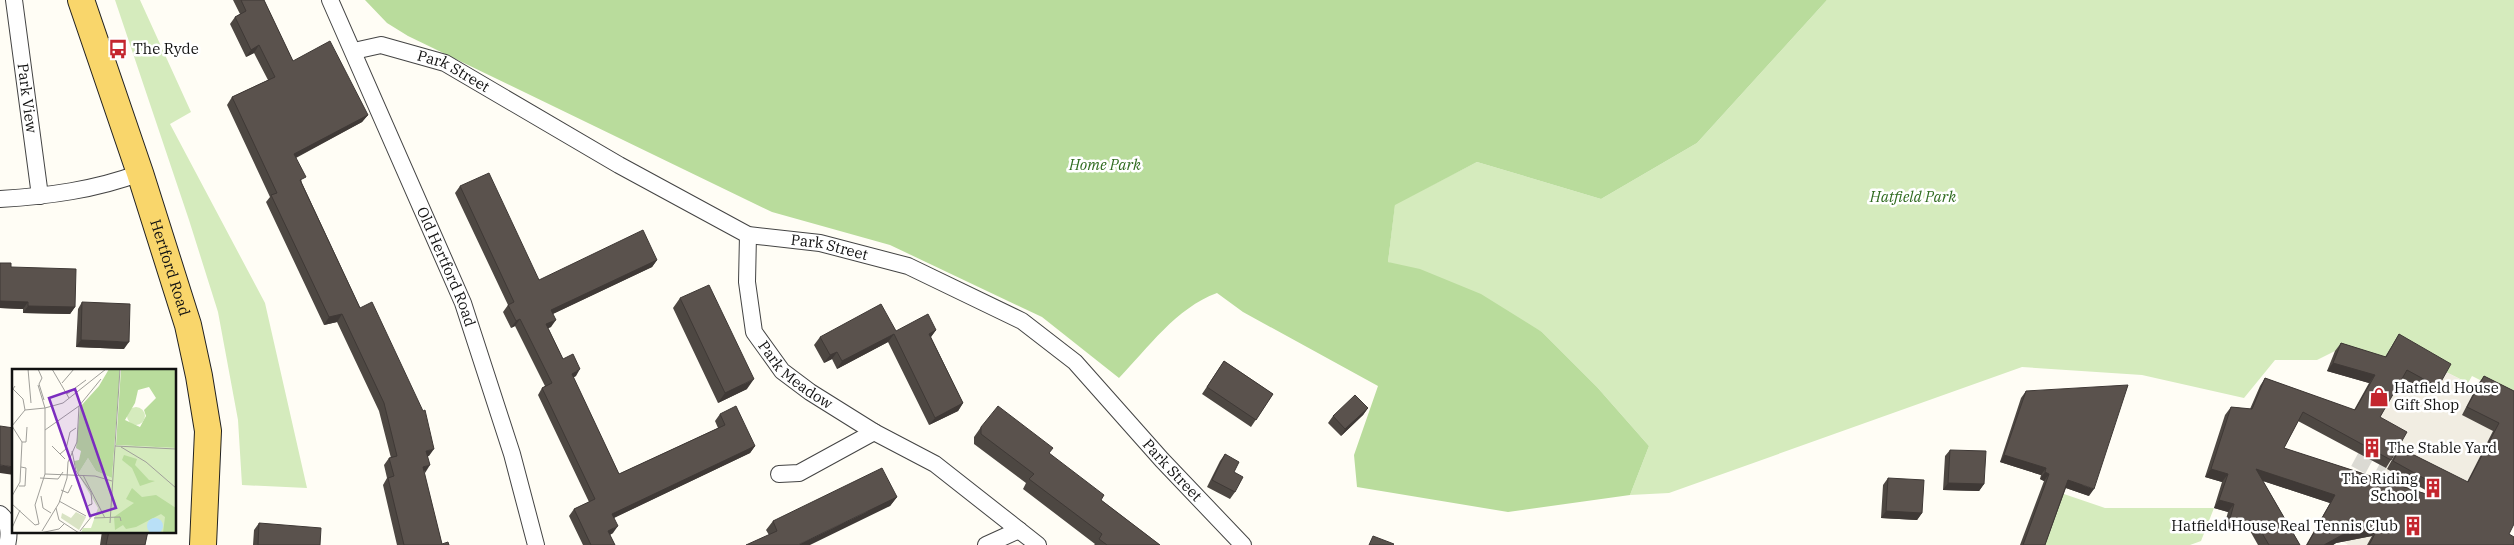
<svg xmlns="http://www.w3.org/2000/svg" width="2514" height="545" font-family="'IBM Plex Serif',serif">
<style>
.green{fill:#d5ebbd}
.forest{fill:#b9dc9c}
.plaza{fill:#f1ede2}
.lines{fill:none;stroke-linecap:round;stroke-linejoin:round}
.street-tunnel{stroke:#dbdad3;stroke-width:16;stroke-dasharray:16 8;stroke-linecap:butt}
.street-casing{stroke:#444;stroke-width:18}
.primary-casing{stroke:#222;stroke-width:28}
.street{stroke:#fff;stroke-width:16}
.primary{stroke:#f9d66b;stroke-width:26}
.wall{fill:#4d4742}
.shaded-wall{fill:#3f3936}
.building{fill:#5a524d;stroke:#3f3936}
.labels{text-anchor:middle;stroke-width:5;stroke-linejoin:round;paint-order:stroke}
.poi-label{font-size:15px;fill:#111;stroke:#fff;text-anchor:start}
.street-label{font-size:15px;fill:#111;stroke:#fff}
.park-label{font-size:15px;font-style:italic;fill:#2f6b1f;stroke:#fff}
.inset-road{fill:none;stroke:#a09f9a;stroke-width:1}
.view{fill:#7b2cbf;fill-opacity:0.15;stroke:#7b2cbf;stroke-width:2.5}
.inset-edge{fill:none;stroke:#111;stroke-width:2.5}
</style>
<rect width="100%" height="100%" fill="#fffdf5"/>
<path class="green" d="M115 0H140L191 112 170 124 265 303 307 488 242 485 238 420 218 312 189 220Z
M1827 0H2514V397L2472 376 2468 383 2446 372 2380 365 2335 351 2317 360H2275L2244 398 2142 375 2022 367 1669 493 1630 495 1649 446 1597 387 1542 332 1388 262 1395 204 1477 162 1601 199 1697 143Z
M2061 493 2105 508H2214L2201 541 2190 545H2043Z"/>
<path class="forest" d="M365 0H1827L1697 143 1601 199 1477 162 1395 205 1388 262 1420 269 1481 294 1542 332 1597 387 1649 446 1630 495 1508 512 1357 487 1354 455 1378 386 1243 312 1217 293C1176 308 1148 348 1119 378L1042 317 890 245 772 212 408 36 387 23Z"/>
<path class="plaza" d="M2446 372 2476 387 2493 431 2472 473 2514 517 2419 468 2379 545H2348L2344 542 2401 441 2374 425 2401 378 2432 395Z"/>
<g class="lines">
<path class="street-tunnel" d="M2355 459 2383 474"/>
<defs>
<g id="street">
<path id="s1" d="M14 0 40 196"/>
<path id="s2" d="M330 0 463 303 512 454 536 545"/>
<path id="s3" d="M354 51 381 45 445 63 619 165 748 235 820 243 908 266 1022 321 1075 362 1162 460 1243 545"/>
<path d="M0 199C48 196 95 190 140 173"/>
<path id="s4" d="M748 235 747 282 754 332 782 371 810 392 874 432 935 464 1038 545"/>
<path d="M779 474 799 473 874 432"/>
<path d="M0 514C9 521 10 534 7 545"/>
<path d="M986 545 1019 530"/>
</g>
<g id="primary">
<path id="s5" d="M81 0 140 173 188 325 199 376 208 431 203 545"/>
</g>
</defs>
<use href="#street" class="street-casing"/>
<use href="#primary" class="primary-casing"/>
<use href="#street" class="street"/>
<use href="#primary" class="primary"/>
</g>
<path class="wall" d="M233 0H264L293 61 368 115 362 122 296 158 302 183 429 456H428L424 473 442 544 449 545H397L383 485 387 478 384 465 389 458H391L379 411 337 322 324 325 266 202 270 197 227 105 232 97 268 80 254 53 246 57 230 24 235 17 240 14Z
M460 186 539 280 657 260 652 267 553 314 551 327 548 328 563 359 576 376 573 377 619 474 718 428 715 421 720 414 755 446 750 453 614 518 613 533 610 535 615 545H583L569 516 574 509 589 502 538 395 542 388 545 386 515 326 511 328 503 312 508 305 455 193Z
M0 263 11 267 75 307 70 314 23 313V309L0 308Z
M680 298 747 389 718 403 673 308Z
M82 302 124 349 76 347 78 309Z
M936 330 931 337 963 403 958 411 929 425 888 342 837 369 832 359 824 363 814 345 820 337 896 331Z
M2399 334 2438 387 2432 395 2402 378 2380 417 2391 460 2386 468 2298 421 2284 448 2430 495 2431 493 2387 469 2394 456 2400 448 2467 482 2493 431 2462 415 2478 384 2484 376 2514 391 2509 534 2514 545H2367L2372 536 2336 543 2333 545H2306L2330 503 2263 481 2300 545H2258L2249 529 2223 530 2228 512 2214 508 2222 482 2205 477 2225 415 2231 407 2250 409 2260 386 2265 378 2354 410 2369 383 2327 371 2335 351 2341 343 2385 357Z
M1224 361 1273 394 1251 427 1202 394Z
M2026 391 2089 496 2066 488 2045 545H2020L2044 481 2040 479 2041 475 2000 462 2021 398Z
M1368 408 1363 415 1341 436 1328 423 1333 416Z
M981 427 1049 453 1101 500 1160 545H1094L1095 544 1023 489 1026 483 974 444V437Z
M1950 450 1984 484 1979 491 1943 490 1945 456Z
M1225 454 1234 472 1235 492 1230 499 1207 487 1220 461Z
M1888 478 1922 513 1917 520 1881 518 1883 485Z
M897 497 890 506 769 535 766 530 773 521Z
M259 523 320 545H253L254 530Z
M102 531H148L145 545H100Z"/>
<path class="shaded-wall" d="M259 45 254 53 246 57 251 50Z
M368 115 362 122 289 161 294 154Z
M657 260 652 267 546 317 551 310Z
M0 301 28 302 23 309 0 308Z
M28 306 75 307 70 314 23 313Z
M342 314 337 322 324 325 329 317Z
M520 319 515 326 511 328 516 321Z
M556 320 551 327 541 331 546 324Z
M936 330 930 338 929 334Z
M894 334 888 342 837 369 842 361Z
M81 340 129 342 124 349 76 347Z
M837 352 832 359 824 363 830 355Z
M2333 363 2375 375 2369 383 2327 371Z
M580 369 576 376 567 381 572 374Z
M754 379 747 389 718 403 725 393Z
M963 403 958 411 929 425 935 418Z
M1368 408 1363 415 1341 436 1345 429Z
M755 446 750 453 607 521 612 514Z
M434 449 429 456 421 458 426 451Z
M2004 455 2046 468 2041 475 2000 462Z
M0 465 14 467V475L0 473Z
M430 465 425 473 423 467Z
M2211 469 2228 474 2222 482 2205 477Z
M2256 469 2335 495 2330 503 2251 477Z
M2045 472 2049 474 2044 481 2040 479Z
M2068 480 2094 489 2089 496 2063 487Z
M1948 483 1984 484 1979 491 1943 490Z
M897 497 890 506 810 545H798Z
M2219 500 2234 504 2228 512 2214 508Z
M1886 511 1922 513 1917 520 1881 518Z
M2255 521 2249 529 2223 530 2229 522Z
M618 526 613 533 603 538 608 531Z
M2378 528 2372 536 2336 543 2333 545H2324L2342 535Z"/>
<path class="building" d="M241 0H264L293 61 330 41 368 115 294 154 306 177 300 180 360 308 372 302 423 411 425 410 434 449 426 451 430 465 423 467 442 544 448 542 449 545H404L388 478 394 476 389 458 397 456 384 403 342 314 329 317 271 195 277 193 232 97 275 77 259 45 251 50 235 17 246 11Z
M489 173 539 280 643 230 657 260 551 310 556 320 546 324 563 359 573 354 580 369 572 374 619 474 725 425 720 414 736 406 755 446 612 514 618 526 608 531 615 545H591L574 509 595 499 542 388 552 383 520 319 516 321 508 305 514 302 460 186Z
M0 263H11V267L76 269 75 307 28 306V302L0 301Z
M709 285 754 379 725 393 680 298Z
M82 302 130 304 129 342 81 340Z
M881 304 896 331 928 314 936 330 929 334 963 403 935 418 894 334 842 361 837 352 830 355 820 337Z
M2399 334 2451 364 2438 387 2407 370 2380 417 2407 432 2391 460 2303 412 2284 448 2432 496 2436 485 2393 461 2400 448 2468 482 2499 423 2467 407 2484 376 2514 391V524L2509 534 2514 537V545H2369L2378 528 2342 535 2324 545H2307L2335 495 2256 469 2300 545H2269L2255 521 2229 522 2234 504 2219 500 2228 474 2211 469 2231 407 2252 409 2265 378 2355 410 2375 375 2333 363 2341 343 2386 357Z
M1224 361 1273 394 1256 420 1207 387Z
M2128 385 2094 489 2068 480 2045 545H2023L2049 474 2045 472 2046 468 2004 455 2026 391Z
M1355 395 1368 408 1345 429 1333 416Z
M998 406 1053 448 1049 453 1104 495 1101 500 1160 545H1107L1099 539 1102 534 1029 479 1034 474 981 434V427Z
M0 426 14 428V467L0 465Z
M1950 450 1986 451 1984 484 1948 483Z
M1225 454 1239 462 1234 472 1243 477 1235 492 1212 480Z
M882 468 897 497 798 545H746L777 531 773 521Z
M1888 478 1924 480 1922 513 1886 511Z
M259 523 321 528 320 545H258Z
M109 531H148L145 545H106Z
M1373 536 1394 544 1393 545H1369Z"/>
<defs>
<symbol id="bus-bare" viewBox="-9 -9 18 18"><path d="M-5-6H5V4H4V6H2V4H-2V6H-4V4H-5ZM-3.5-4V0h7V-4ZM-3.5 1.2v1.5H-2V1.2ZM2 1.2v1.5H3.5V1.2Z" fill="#c4262e" stroke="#fff" stroke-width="2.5" paint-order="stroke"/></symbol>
<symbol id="shop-bare" viewBox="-9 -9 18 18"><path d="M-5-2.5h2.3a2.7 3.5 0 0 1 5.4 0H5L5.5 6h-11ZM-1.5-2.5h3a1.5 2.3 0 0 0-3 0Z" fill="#c4262e" stroke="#fff" stroke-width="2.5" paint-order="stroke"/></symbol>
<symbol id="building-bare" viewBox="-9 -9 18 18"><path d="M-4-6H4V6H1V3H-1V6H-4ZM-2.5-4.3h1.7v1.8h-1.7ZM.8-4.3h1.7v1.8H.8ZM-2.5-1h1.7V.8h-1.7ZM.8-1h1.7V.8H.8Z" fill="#c4262e" stroke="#fff" stroke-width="2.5" paint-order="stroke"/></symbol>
</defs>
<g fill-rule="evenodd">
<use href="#bus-bare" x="104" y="35" width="28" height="28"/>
<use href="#shop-bare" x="2365" y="383" width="28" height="28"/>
<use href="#building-bare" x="2358" y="434" width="28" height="28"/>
<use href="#building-bare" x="2419" y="474" width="28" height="28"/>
<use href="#building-bare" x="2399" y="512" width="28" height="28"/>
</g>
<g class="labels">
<g class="poi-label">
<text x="133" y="54">The Ryde</text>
<text x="2394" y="393">Hatfield House<tspan x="2394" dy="17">Gift Shop</tspan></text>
<text x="2387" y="453">The Stable Yard</text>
<text x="2418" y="484" text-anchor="end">The Riding<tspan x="2418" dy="17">School</tspan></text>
<text x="2398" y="531" text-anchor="end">Hatfield House Real Tennis Club</text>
</g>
<g class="street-label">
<text dy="5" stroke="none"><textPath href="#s3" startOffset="105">Park Street</textPath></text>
<text dy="5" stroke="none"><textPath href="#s1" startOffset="99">Park View</textPath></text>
<text dy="5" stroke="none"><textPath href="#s3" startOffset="525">Park Street</textPath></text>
<text dy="5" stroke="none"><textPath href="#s5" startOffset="282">Hertford Road</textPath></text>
<text dy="5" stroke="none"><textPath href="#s2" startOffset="291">Old Hertford Road</textPath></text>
<text dy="5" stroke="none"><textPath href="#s4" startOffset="158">Park Meadow</textPath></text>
<text dy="5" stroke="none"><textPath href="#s3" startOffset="945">Park Street</textPath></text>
</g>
<g class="park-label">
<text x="1105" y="170">Home Park</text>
<text x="1913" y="202">Hatfield Park</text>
</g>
</g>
<g transform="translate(12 369)">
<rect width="164" height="164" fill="#fffdf5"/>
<path d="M115 47a9 9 0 1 1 18 0a9 9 0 1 1-18 0ZM103 76 164 79V164H69L71 159H79L86 139 66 105 76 89 84 102 100 109Z" fill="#d5ebbd"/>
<path d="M97 0H108L100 109 84 102 76 89 66 105 62 92 67 91 69 82 64 79 68 38 87 17ZM109 0H164V79L104 76ZM137 18 144 29 132 41 134 47 128 58 113 51 123 34 126 21ZM112 86 125 90 123 96 137 111 143 112 128 117 120 99 110 91ZM120 119 130 128 144 126 164 139V164H151L153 148 149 145 124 158 114 160 111 156 103 161 102 148 122 134 114 130Z" fill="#b9dc9c" fill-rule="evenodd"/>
<path d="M64 143 74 148 67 161 49 149 50 144 59 149Z" fill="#d9e3c4"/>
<path d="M135 157a8 8 0 1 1 16 0a8 8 0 1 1-16 0Z" fill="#b9e0f7"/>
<path class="inset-road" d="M16 0 19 34M26 0 30 9 27 15 32 31M40 0 57 29M50 14 62 0M26 16 33 39M3 17 1 20 11 30 13 41M55 25 74 11M33 39 51 34 94 0M0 57 13 41 33 39M33 61 67 37 89 10M10 73H14L15 58M40 77 53 90M103 77 164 80M109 78 134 93 164 119M60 82 64 102 79 123 80 135 76 137 77 136 80 135M48 85 54 80 58 63 64 59M33 105 83 107 100 112M71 106 93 149M28 109 46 110 51 103M7 117H13L14 99 9 98M49 121 56 124 60 116M0 127 8 113 10 73 0 57M29 127 31 139 39 144M47 132 74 147M0 135 23 156 27 155 23 136 33 105V39M44 139 47 151 67 164M82 149 108 148 109 152M98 154 108 0M0 159 8 141M30 162 47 134 55 109 56 93 65 73 67 37M68 162 80 147M28 164 47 160 52 155"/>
<path class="view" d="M63 20 104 139 78 147 37 29Z"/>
<rect width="164" height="164" class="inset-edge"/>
</g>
</svg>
